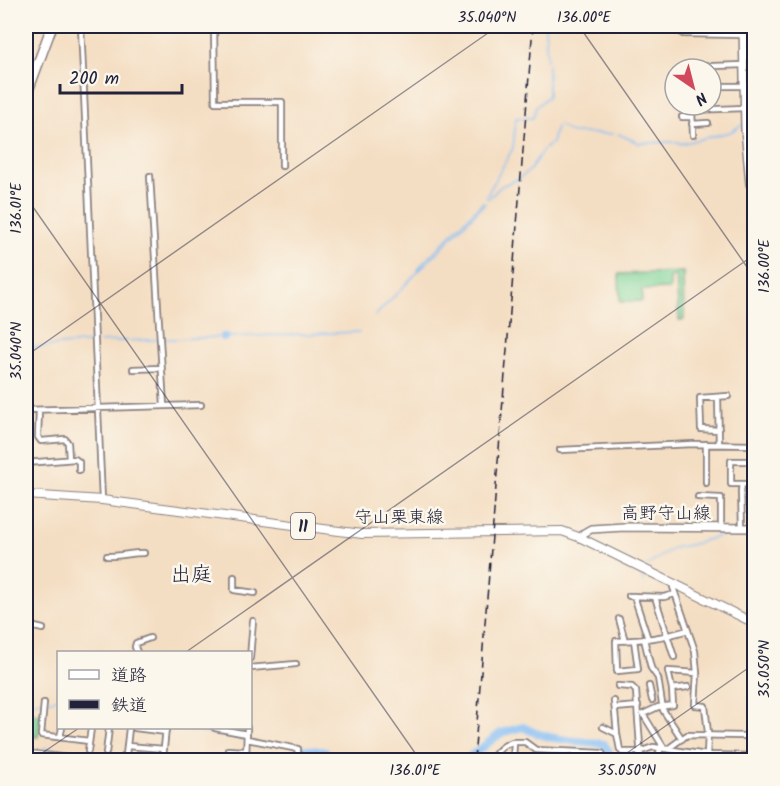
<svg xmlns="http://www.w3.org/2000/svg" width="780" height="786" font-family="Kalam,'Klee One',sans-serif">
<style>
.green{fill:#7ed498;stroke:#507b6a;stroke-width:1.5}
.lines{fill:none;stroke-linecap:round;stroke-linejoin:round}
.stream{stroke:#83bdf5;stroke-width:1.5}
.river{stroke:#83bdf5;stroke-width:8}
.street-casing{stroke:#8b807f;stroke-width:8}
.secondary-casing{stroke:#8b807f;stroke-width:10}
.primary-casing{stroke:#8b807f;stroke-width:10}
.highway-casing{stroke:#8b807f;stroke-width:12}
.street{stroke:#fff;stroke-width:4.5}
.secondary{stroke:#fff;stroke-width:7}
.primary{stroke:#fff;stroke-width:8}
.highway{stroke:#fff;stroke-width:9}
.rail{stroke:#22223b;stroke-width:1.5;stroke-dasharray:9 4.5;stroke-linecap:butt}
.ticks{fill:none;stroke:#22223b;stroke-width:1.5;stroke-opacity:0.45}
.labels{text-anchor:middle;stroke-width:5;stroke-linejoin:round;paint-order:stroke}
.shield{fill:#fbf7ec;stroke:#636270;stroke-width:1.5}
.shield-label{font-size:16px;font-weight:bold;fill:#22223b}
.street-label{font-size:18px;fill:#22223b;stroke:#fbf7ec}
.quarter-label{font-size:21px;fill:#22223b;stroke:#fbf7ec}
.neatline{fill:none;stroke:#22223b;stroke-width:2}
.ticks-label{font-size:15px;text-anchor:middle;fill:#22223b}
</style>
<rect width="100%" height="100%" fill="#fbf7ec"/>
<filter id="ink" filterUnits="userSpaceOnUse"><feTurbulence type="fractalNoise" baseFrequency=".0167" numOctaves="2"/><feDisplacementMap in="SourceGraphic" scale="12" xChannelSelector="R" yChannelSelector="G"/><feConvolveMatrix kernelMatrix="1 2 1 2 8 2 1 2 1" color-interpolation-filters="sRGB"/></filter>
<filter id="wash" filterUnits="userSpaceOnUse"><feTurbulence type="fractalNoise" baseFrequency=".008" numOctaves="4" result="noise"/><feDisplacementMap in="SourceGraphic" scale="24" xChannelSelector="R" yChannelSelector="G"/><feGaussianBlur stdDeviation="1.35" result="paint"/><feColorMatrix in="noise" values="0 0 0 0 0 0 0 0 0 0 0 0 0 0 0 0 0 1.4 0 .05"/><feComposite in="paint" operator="in"/></filter>
<g filter="url(#wash)">
<rect width="100%" height="100%" fill="#f4dec3"/>
<path class="green" d="M683 272 684 320H679L676 276 670 277V289L642 290V301L620 302 619 274Z
M26 708 29 713 41 714 38 737 31 736 30 745H26Z"/>
<g class="lines">
<path class="stream" d="M545 26 547 60
M748 120 754 115
M559 125 571 133 613 134
M618 134 639 143 679 142 680 144 730 132 742 125
M486 197 513 148 516 118H533L536 107 548 96V64
M488 199 501 186 518 179 530 170 543 150 552 143 556 127
M418 270 424 262 483 202
M375 316 485 203
M225 337 359 332
M98 342 223 337
M26 353 28 348 93 342
M26 361 28 376 26 382
M647 566 673 548 690 545 725 534 740 532 754 541
M641 572 644 581
M26 703 58 699
M44 748 119 756
M134 758 164 760"/>
<path class="river" d="M223 337H225
M198 728 243 736
M303 749 325 752 329 758 346 760
M469 760 471 756 501 733 523 727C548 741 575 740 604 744L614 760"/>
</g>
</g>
<g filter="url(#ink)">
<g class="lines">
<defs>
<path id="street" d="M81 26 102 500
M214 26 215 102H282V166
M683 34 743 35
M744 57H754
M683 69V67L744 65
M711 86H744
M682 117H692
M692 124 708 123
M745 129 754 128
M693 135 692 110 745 108
M150 176 164 406
M133 369 161 368
M718 397 719 444
M26 410 201 405
M39 410 38 437 41 441 65 439 68 443 69 459
M719 430 701 429 700 398 728 396
M706 444V483
M560 450 693 444 754 445
M754 461H731V484H754
M26 463 75 459 79 462V470
M698 497 721 498V528
M742 528 741 491 742 484
M107 556C121 556 131 553 144 553
M234 577V590L255 593
M674 583 673 587 695 651 697 673 695 705 705 706 708 733 707 755
M629 596 664 597 675 594
M634 596 648 639
M655 597 674 657
M619 619 625 641
M26 625 43 629
M644 639 651 668 658 678 663 710 682 739
M634 640 638 669 617 671 616 641C643 640 662 638 688 630
M137 652 135 647 136 643 150 638
M250 658 253 621
M250 668 296 664
M618 686 632 687 636 691 641 760
M649 686 652 700
M688 687 672 689 668 671 697 673
M614 701 617 734
M44 703 41 735 89 741
M615 708 638 706
M603 727 617 734 620 750 622 752H639L653 747 707 755 754 756
M129 728 126 755 131 760
M135 728 166 732
M215 728 247 734
M60 737 62 728
M247 739 298 749 297 760
M514 742H525L536 750 602 753 607 760
M127 746 164 749
M664 748 643 714 658 707 673 705 672 689
M669 748 687 735 745 736 754 727
M88 751 91 728
M106 753 109 728
M163 758 166 728
M657 759 661 747
M110 760H119L126 755
M228 760V750L246 751
M246 760 247 728
M492 760C495 752 505 743 514 742L513 760"/>
<path id="secondary" d="M743 26 745 129 750 184
M581 538 584 533 591 529 624 527 754 528
M26 754 77 760"/>
<path id="primary" d="M26 495 102 500 362 534 562 531 581 538 754 623"/>
<path id="highway" d="M26 96 52 26"/>
</defs>
<use href="#street" class="street-casing"/>
<use href="#secondary" class="secondary-casing"/>
<use href="#primary" class="primary-casing"/>
<use href="#highway" class="highway-casing"/>
<use href="#street" class="street"/>
<use href="#secondary" class="secondary"/>
<use href="#primary" class="primary"/>
<use href="#highway" class="highway"/>
<path class="rail" d="M474 760 533 26"/>
</g>
</g>
<path class="ticks" d="M579 26 754 277M26 197 420 760M26 356 498 26M186 652 754 255M32 760 79 728M617 760 754 664"/>
<g class="labels">
<rect class="shield" x="291" y="513" width="24" height="26" rx="4.5"/>
<g class="shield-label">
<text x="303" y="532">11</text>
</g>
<g class="street-label">
<text x="666" y="519">高野守山線</text>
<text x="399" y="523">守山栗東線</text>
</g>
<g class="quarter-label">
<text x="191" y="581">出庭</text>
</g>
</g>
<rect width="780" height="786" fill="none" stroke="#fbf7ec" stroke-width="66"/>
<rect x="57" y="651" width="195" height="78" fill="#fbf7ec" stroke="#a4a2a5" stroke-width="1.5"/>
<rect x="69" y="670" width="30" height="9" fill="#ffffff" stroke="#a4a2a5" stroke-width="1.5"/>
<text x="111" y="681" font-size="18" fill="#22223b">道路</text>
<rect x="69" y="700" width="30" height="9" fill="#22223b" stroke="#a4a2a5" stroke-width="1.5"/>
<text x="111" y="711" font-size="18" fill="#22223b">鉄道</text>
<g transform="translate(693 87) rotate(145)"><circle r="28" fill="#fbf7ec" stroke="#a4a2a5" stroke-width="1.5"/>
<path d="M0-4.5L10 22L0 15L-10 22Z" fill="#d1495b"/>
<text y="-9" font-size="16" font-weight="bold" text-anchor="middle" fill="#22223b">N</text>
</g>
<path d="M60 84v9h122v-9" fill="none" stroke="#22223b" stroke-width="3"/>
<text x="69" y="84" font-size="18" fill="#22223b" stroke="#fbf7ec" stroke-width="4.5" paint-order="stroke">200 m</text>
<rect x="33" y="33" width="714" height="720" class="neatline"/>
<g class="ticks-label">
<text x="487" y="22">35.040°N</text>
<text x="584" y="22">136.00°E</text>
<text transform="translate(16 208) rotate(-90)" y="5">136.01°E</text>
<text transform="translate(764 266) rotate(-90)" y="5">136.00°E</text>
<text transform="translate(16 351) rotate(-90)" y="5">35.040°N</text>
<text transform="translate(764 669) rotate(-90)" y="5">35.050°N</text>
<text x="415" y="775">136.01°E</text>
<text x="627" y="775">35.050°N</text>
</g>
</svg>
